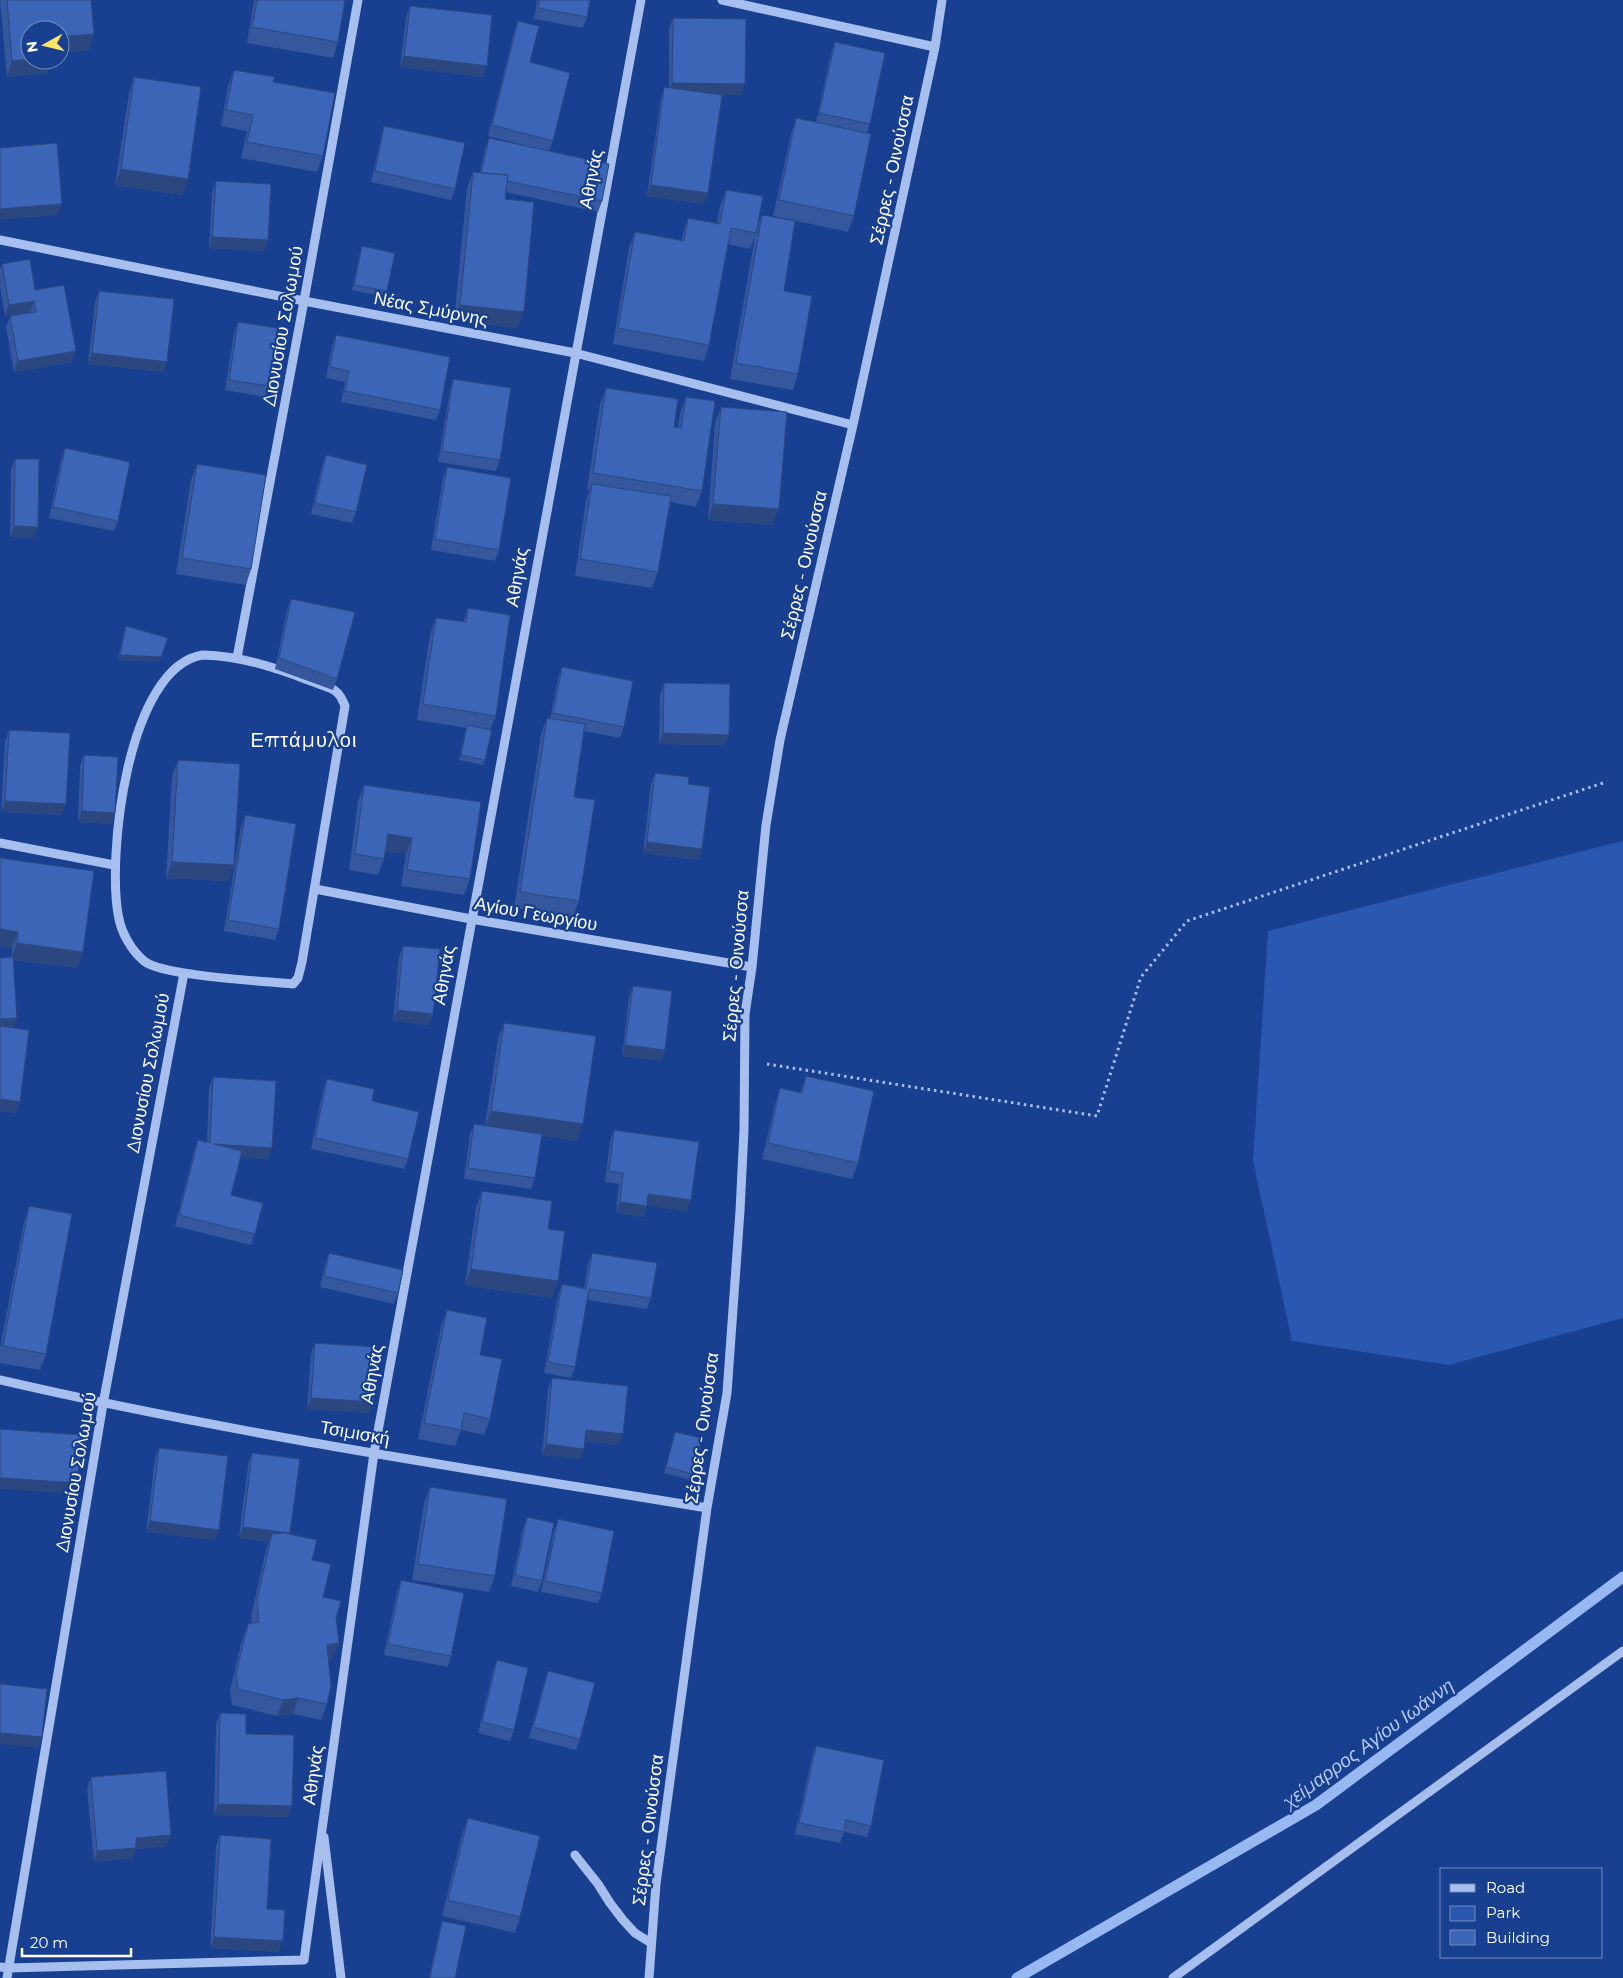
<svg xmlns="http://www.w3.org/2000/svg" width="1623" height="1978" font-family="Montserrat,sans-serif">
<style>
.green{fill:#2a57af}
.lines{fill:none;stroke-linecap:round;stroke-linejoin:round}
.stream{stroke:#98b8f2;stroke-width:11}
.path{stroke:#a6bfef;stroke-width:3;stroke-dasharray:2.5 4;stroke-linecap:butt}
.minor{stroke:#a6bfef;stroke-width:9}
.wall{fill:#34579d}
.shaded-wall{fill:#2a4780}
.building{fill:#3c65b7;stroke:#2a4780}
.labels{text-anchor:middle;stroke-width:4.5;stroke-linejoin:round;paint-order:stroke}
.street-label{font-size:18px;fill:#fff;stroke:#183f90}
.water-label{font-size:19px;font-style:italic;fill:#b2c9f6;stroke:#183f90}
.quarter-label{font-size:20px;letter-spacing:1px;fill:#fff;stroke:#183f90}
</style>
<rect width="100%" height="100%" fill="#183f90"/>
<path class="green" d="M1623 841V1318L1449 1365 1292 1341 1253 1161 1268 931Z"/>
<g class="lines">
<path class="stream" d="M1017 1978 1316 1805 1623 1577"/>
<path class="path" d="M767 1064 1097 1116 1141 977 1187 921 1606 782"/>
<path class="minor" d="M722 0 935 47
M0 240 304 301 575 353 853 425
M203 655C240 656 274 667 308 680 317 684 327 686 334 690 340 694 342 699 345 706L302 962 298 978 293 984C264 981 162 976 144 961 132 951 122 934 119 919 106 860 127 666 203 655Z
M237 658 304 301 358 0
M0 843 114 865
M315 889 471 919 752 967
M0 1380C233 1434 471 1469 707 1508
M324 1837 341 1978
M575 1855 598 1884 610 1903 623 1920 635 1933 651 1943
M0 1967 9 1968 304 1960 374 1453 641 0
M7 1978 103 1404 184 973
M649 1978 656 1884 707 1508 727 1393 740 1211 744 1130 745 1014 752 967 766 825 780 740 853 425 935 47 942 0
M1173 1978 1623 1651"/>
</g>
<path class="wall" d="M0 0H91L94 34 88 51 60 30 47 73 7 77Z
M254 0H345L338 42 333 58 247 43Z
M537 0H590L587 17 583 28 534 19Z
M410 6 483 77 400 67 406 17Z
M673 18 741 95H719L708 193 704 204 647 196 661 98 664 87 669 88V29Z
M518 21 553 141 549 151 602 201 598 212 506 192 505 199 518 328 454 321 467 188 473 172 480 173 485 149 489 138 528 146 488 136 514 32Z
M835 42 870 124 867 133 854 216 848 232 773 216 791 134 796 118 816 122 831 53Z
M234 70 273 82 323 156 317 172 241 158 247 131 221 126 228 86Z
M134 77 182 195 115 185 129 93Z
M384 126 455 189 451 200 371 182 381 137Z
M216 181 268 240 264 251 209 248 212 192Z
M726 190 757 227 762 215 784 291 798 374 793 390 730 379 755 237 750 249 728 244 709 345 704 361 613 344 629 248 635 232 682 240 683 234 688 218 717 223 720 206Z
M362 246 387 291 385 297 352 290 360 252Z
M2 264 35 290 72 362 14 372 6 327 10 316 30 312 5 316 0 287V269Z
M99 291 164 372 88 364 95 302Z
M238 322 269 386 265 397 225 390 234 333Z
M336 335 440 410 436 420 341 402 345 382 326 378 332 346Z
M453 379 500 460 496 471 438 462 450 390Z
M606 388 674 427H678L680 413 686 397 702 491 696 507 670 502 658 572 652 588 575 576 586 500 590 490 587 489 600 404Z
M721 407 773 525 708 520 715 423Z
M65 448 118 521 114 531 49 518 61 459Z
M326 455 356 512 352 523 311 514 322 466Z
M15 459 34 538 10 537 11 470Z
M197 464 251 569 246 585 176 574 191 480Z
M447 467 499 550 495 561 431 550 443 478Z
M291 599 337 679 333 690 275 669 287 609Z
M468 608 496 716 490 730 485 760 483 765 459 760 466 728 417 720 430 634 436 618 463 622Z
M126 626 159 662 118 660 124 631Z
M562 667 624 727 620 738 584 731 574 797 579 901 573 917 514 908 541 734 547 718 550 719 558 678Z
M664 683 729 735 725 745 659 744 660 694Z
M9 730 62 815 1 812 5 741Z
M84 755 115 813 111 824 78 822 80 766Z
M178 760 234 865 228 881 166 878 172 776Z
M655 773 688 784 702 849 698 860 643 853 651 784Z
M364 785 470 879 464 895 401 886 406 854 385 851 384 859 378 875 349 870 358 801Z
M245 815 279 929 275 940 224 931 241 826Z
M0 858 83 952 77 968 13 960V1028L20 1102 16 1113 0 1111 12 948Z
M403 946 433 1014 429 1025 393 1021 399 957Z
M633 986 665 1050 661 1061 622 1056 629 997Z
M504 1023 577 1141 542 1135 535 1178 531 1189 464 1179 470 1134 474 1124 485 1125 498 1039Z
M806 1076 858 1163 852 1179 762 1159 775 1104 780 1088 800 1092Z
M213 1077 268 1159 240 1157 231 1195 255 1234 251 1245 175 1226 194 1151 198 1140 207 1142 209 1088Z
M327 1079 372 1101 408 1159 404 1169 311 1149 323 1090Z
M614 1130 687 1211 647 1205 643 1217 616 1213 619 1184 605 1182 610 1141Z
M482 1191 548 1229 552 1298 465 1285 476 1207Z
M29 1206 46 1354 40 1370 0 1363V1347L24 1222Z
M329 1253 398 1293 394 1304 320 1287 325 1264Z
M592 1253 651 1298 647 1309 587 1300 575 1367 571 1378 544 1373 558 1295 562 1284 584 1288 588 1264Z
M447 1310 480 1355 490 1419 484 1435 461 1430 455 1446 418 1439 441 1326Z
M315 1343 369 1413 307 1409 311 1353Z
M552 1378 623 1434 619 1445 585 1441 580 1459 542 1455 548 1389Z
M675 1432 693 1474 691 1480 664 1473Z
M159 1448 215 1540 146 1532 155 1458Z
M252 1453 290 1533V1534L312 1560 323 1597 336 1618 333 1659 329 1660 327 1704 321 1720 293 1714 277 1716 232 1705 230 1690 242 1640 248 1624 252 1623 251 1616 266 1550 269 1542 239 1538 248 1464Z
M430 1487 495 1576 489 1592 412 1580 424 1503Z
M527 1517 542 1581 538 1592 511 1586 523 1528Z
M558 1519 602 1593 598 1603 541 1592 554 1530Z
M401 1580 451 1656 448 1667 384 1655 397 1591Z
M497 1660 514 1730 510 1741 478 1733 493 1671Z
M548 1671 580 1739 576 1750 529 1738 544 1682Z
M220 1713 292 1806 288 1817 214 1815 216 1724Z
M816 1746 871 1826 867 1837 844 1832 840 1843 795 1834 812 1757Z
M91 1777 167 1846 136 1849 133 1858 94 1862 87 1788Z
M468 1818 520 1917 515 1933 442 1916 462 1834Z
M220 1835 267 1909 279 1952 210 1948 216 1846Z
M442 1921 455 1978H429L439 1932Z"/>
<path class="shaded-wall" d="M94 34 88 51 60 53V37Z
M404 56 487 66 483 77 400 67Z
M30 59V60H52L47 73 7 77 12 61Z
M672 83 745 84 741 95 668 94Z
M121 169 188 179 182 195 115 185Z
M651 185 708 193 704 204 647 196Z
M62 204 58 215 0 220V209Z
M212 237 268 240 264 251 209 248Z
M34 301 30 312 5 316 9 305Z
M460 305 524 312 518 328 454 321Z
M76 351 72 362 14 372 18 361Z
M92 353 167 362 164 372 88 364Z
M713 504 779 509 773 525 708 520Z
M14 526 38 527 34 538 10 537Z
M168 638 159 662 118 660 120 655Z
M663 733 729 735 725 745 659 744Z
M5 801 66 804 62 815 1 812Z
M82 811 115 813 111 824 78 822Z
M388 834 412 838 406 854 382 850Z
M647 842 702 849 698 860 643 853Z
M172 862 234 865 228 881 166 878Z
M0 929 18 932 12 948 0 946Z
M17 943 83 952 77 968 11 959Z
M397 1010 433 1014 429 1025 393 1021Z
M17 1018 13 1029 0 1030V1019Z
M625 1045 665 1050 661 1061 622 1056Z
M0 1099 20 1102 16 1113 0 1111Z
M491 1111 583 1124 577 1141 485 1127Z
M214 1144 272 1148 268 1159 210 1155Z
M648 1194 691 1200 687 1211 644 1205Z
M620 1202 647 1206 643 1217 616 1213Z
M471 1269 558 1281 552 1298 465 1285Z
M311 1398 373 1402 369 1413 307 1409Z
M586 1430 623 1434 619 1445 582 1441Z
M546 1444 584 1449 580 1459 542 1455Z
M0 1478 78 1483 74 1494 0 1489Z
M150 1521 219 1530 215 1540 146 1532Z
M243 1527 290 1533 286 1544 272 1534 269 1542 239 1538Z
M339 1643 333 1659 321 1661 327 1645Z
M298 1698 293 1714 277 1716 283 1700Z
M0 1733 42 1737 38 1748 0 1744Z
M218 1804 292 1806 288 1817 214 1815Z
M171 1835 167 1846 136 1849 133 1858 94 1862 97 1851 136 1838Z
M214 1937 283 1941 279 1952 210 1948Z"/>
<path class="building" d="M7 0H91L94 34 60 37V30H30V59L12 61Z
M257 0H345L338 42 252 27Z
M539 0H590L587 17 538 8Z
M410 6 492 15 487 66 404 56Z
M673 18 746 19 745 84 672 83Z
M518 21 539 26 530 62 570 73 553 141 492 125Z
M835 42 885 53 870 124 819 113Z
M234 70 275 77 273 82 335 93 323 156 247 142 253 115 226 110Z
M134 77 201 87 188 179 121 169Z
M664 87 722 95 708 193 651 185Z
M796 118 871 134 854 216 779 200Z
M384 126 465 143 455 189 375 171Z
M489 138 609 164 602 201 507 181 508 175 481 173Z
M57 143 62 204 0 209V148Z
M473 172 508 175 505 199 534 202 524 312 460 305Z
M216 181 271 184 268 240 212 237Z
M726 190 763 196 756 233 731 228 709 345 618 328 635 232 684 241 688 218 720 224Z
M762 215 795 221 784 291 812 296 798 374 736 363Z
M362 246 395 253 387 291 354 285Z
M30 259 35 290 64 285 76 351 18 361 10 316 36 312 34 301 9 305 2 264Z
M99 291 174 299 167 362 92 353Z
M238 322 278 328 269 386 229 380Z
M336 335 450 357 440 410 345 391 349 371 330 367Z
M453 379 511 388 500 460 442 451Z
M606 388 678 399 674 427 681 428 686 397 715 401 702 491 593 473Z
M721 407 787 412 779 509 713 504Z
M65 448 130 462 118 521 53 507Z
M326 455 367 465 356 512 315 503Z
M15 459H39L38 527 14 526Z
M197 464 266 475 251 569 182 558Z
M447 467 511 478 499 550 435 539Z
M592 484 671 496 658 572 580 559Z
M291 599 355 612 337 679 279 658Z
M468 608 510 615 496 716 423 704 436 618 466 622Z
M126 626 168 638 161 657 120 655Z
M562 667 633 681 624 727 553 713Z
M664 683 730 684 729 735 663 733Z
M547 718 585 724 574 797 595 800 579 901 520 892Z
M467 725 492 730 485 760 461 755Z
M9 730 70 733 66 804 5 801Z
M84 755 118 757 115 813 82 811Z
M178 760 240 764 234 865 172 862Z
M655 773 689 777 688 784 710 787 702 849 647 842Z
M364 785 481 802 470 879 407 870 412 838 388 834 384 859 355 854Z
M245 815 296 824 279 929 228 920Z
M0 858 94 871 83 952 17 943 18 932 0 929Z
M403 946 440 949 433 1014 397 1010Z
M13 957 17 1018 0 1019V958Z
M633 986 672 991 665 1050 625 1045Z
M504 1023 596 1036 583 1124 491 1111Z
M0 1026 29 1030 20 1102 0 1099Z
M806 1076 874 1091 858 1163 768 1143 780 1088 802 1093Z
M213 1077 276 1081 272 1148 214 1144 242 1151 231 1195 263 1203 255 1234 179 1215 198 1140 210 1143Z
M327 1079 374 1089 372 1101 419 1112 408 1159 315 1138Z
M474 1124 542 1134 535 1178 468 1168Z
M614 1130 699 1142 691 1200 648 1194 647 1206 620 1202 623 1173 609 1171Z
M482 1191 552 1201 548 1229 565 1231 558 1281 471 1269Z
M29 1206 72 1214 46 1354 3 1346Z
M329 1253 403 1270 398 1293 324 1276Z
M592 1253 657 1263 651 1298 589 1289 575 1367 548 1362 562 1284 586 1289Z
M447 1310 487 1318 480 1355 502 1359 490 1419 464 1413 461 1430 424 1423Z
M315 1343 377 1347 373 1402 311 1398Z
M552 1378 628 1386 623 1434 586 1430 584 1449 546 1444Z
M0 1429 81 1435 78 1483 0 1478Z
M675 1432 702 1438 693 1474 666 1467Z
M159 1448 228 1456 219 1530 150 1521Z
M252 1453 300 1459 290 1533 243 1527Z
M430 1487 507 1499 495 1576 418 1564Z
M527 1517 554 1523 542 1581 515 1575Z
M558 1519 614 1531 602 1593 545 1581Z
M284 1533 317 1540 312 1560 331 1564 323 1597 341 1601 336 1618 339 1643 327 1645 331 1686 327 1704 298 1698 283 1700 238 1689 236 1674 248 1624 259 1622 257 1600 272 1534Z
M401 1580 464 1593 451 1656 388 1644Z
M497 1660 528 1668 514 1730 482 1722Z
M548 1671 595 1683 580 1739 533 1727Z
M0 1684 47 1689 42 1737 0 1733Z
M220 1713 246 1714V1734L294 1735 292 1806 218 1804Z
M816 1746 884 1760 871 1826 846 1820 844 1832 799 1823Z
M166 1771 171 1835 136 1838V1848L97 1851 91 1777Z
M468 1818 540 1836 520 1917 448 1900Z
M220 1835 271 1839 267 1909 285 1910 283 1941 214 1937Z
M442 1921 466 1926 455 1978H430Z"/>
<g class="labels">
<g class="street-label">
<text transform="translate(892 170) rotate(-78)" y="6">Σέρρες - Οινούσσα</text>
<text transform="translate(591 179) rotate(-79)" y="6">Αθηνάς</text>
<text transform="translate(431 309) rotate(11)" y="6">Νέας Σμύρνης</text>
<text transform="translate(283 326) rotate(-80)" y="6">Διονυσίου Σολωμού</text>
<text transform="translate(804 565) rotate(-77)" y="6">Σέρρες - Οινούσσα</text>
<text transform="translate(517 577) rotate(-80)" y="6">Αθηνάς</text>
<text transform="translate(536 914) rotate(10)" y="6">Αγίου Γεωργίου</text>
<text transform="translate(736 966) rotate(-85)" y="6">Σέρρες - Οινούσσα</text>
<text transform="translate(444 975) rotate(-80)" y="6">Αθηνάς</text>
<text transform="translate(148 1073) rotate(-79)" y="6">Διονυσίου Σολωμού</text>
<text transform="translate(372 1374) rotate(-80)" y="6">Αθηνάς</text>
<text transform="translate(702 1428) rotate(-82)" y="6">Σέρρες - Οινούσσα</text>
<text transform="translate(355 1433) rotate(10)" y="6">Τσιμισκή</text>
<text transform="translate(76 1472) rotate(-80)" y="6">Διονυσίου Σολωμού</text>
<text transform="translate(313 1775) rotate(-82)" y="6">Αθηνάς</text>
<text transform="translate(648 1830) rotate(-83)" y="6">Σέρρες - Οινούσσα</text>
</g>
<g class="water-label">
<text transform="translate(1368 1743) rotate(-36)" y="7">χείμαρρος Αγίου Ιωάννη</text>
</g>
<g class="quarter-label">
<text x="304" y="747">Επτάμυλοι</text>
</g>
</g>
<rect x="1440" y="1868" width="162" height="90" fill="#183f90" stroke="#748cbc"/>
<rect x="1450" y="1884" width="25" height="8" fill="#a6bfef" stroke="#748cbc"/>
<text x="1486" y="1893" font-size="15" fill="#ffffff">Road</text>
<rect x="1450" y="1906" width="25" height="15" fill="#2a57af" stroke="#748cbc"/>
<text x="1486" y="1918" font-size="15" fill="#ffffff">Park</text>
<rect x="1450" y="1930" width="25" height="15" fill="#3c65b7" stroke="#748cbc"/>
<text x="1486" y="1943" font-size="15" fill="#ffffff">Building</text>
<g transform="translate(45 45) rotate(262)"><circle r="24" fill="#183f90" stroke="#748cbc"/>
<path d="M0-4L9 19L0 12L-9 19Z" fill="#ffe464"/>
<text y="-8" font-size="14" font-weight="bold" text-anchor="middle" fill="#ffffff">N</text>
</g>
<path d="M22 1948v8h109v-8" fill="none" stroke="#ffffff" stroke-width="2.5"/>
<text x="30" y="1948" font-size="15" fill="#ffffff" stroke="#183f90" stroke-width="4" paint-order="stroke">20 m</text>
</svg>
